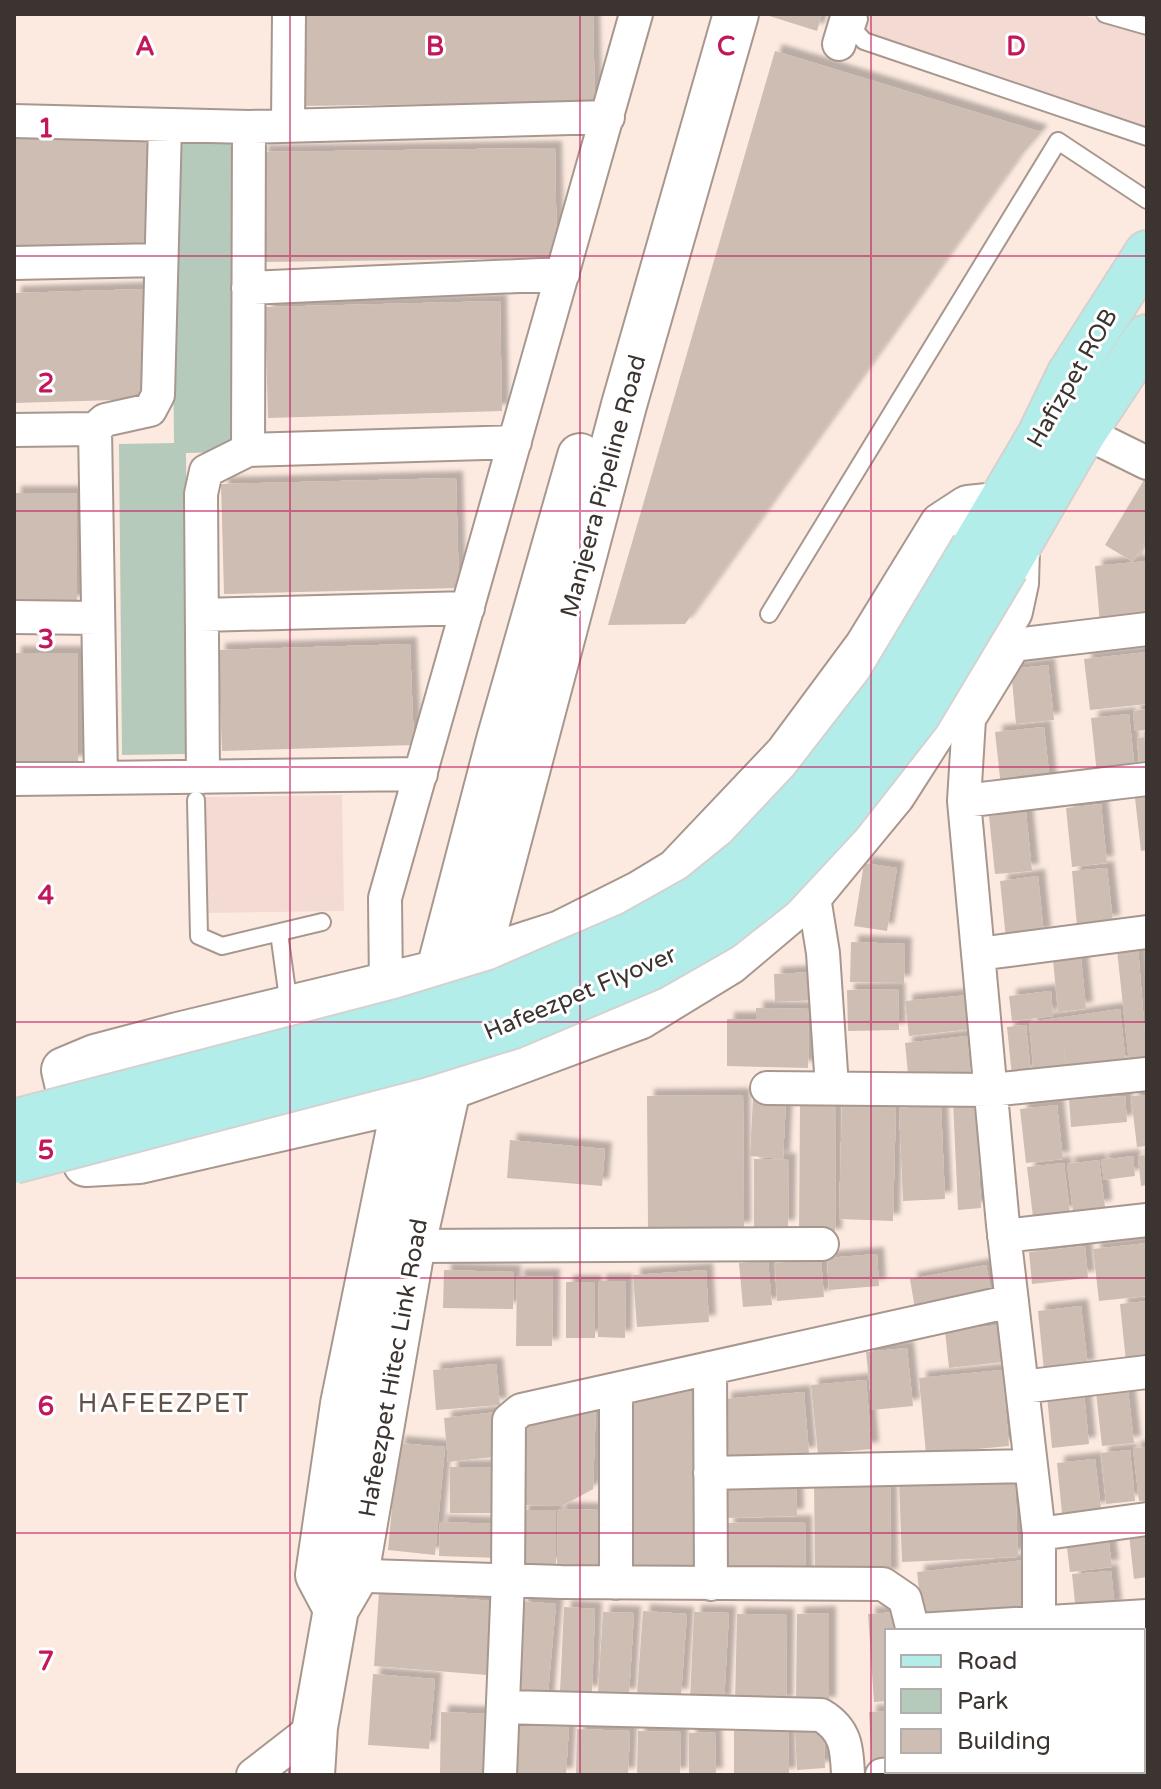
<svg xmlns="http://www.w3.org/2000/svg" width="1161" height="1789" font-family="'Varela Round',sans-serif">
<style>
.commercial{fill:#f3dbd3}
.green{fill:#b6cabc}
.building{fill:#cdbdb3;filter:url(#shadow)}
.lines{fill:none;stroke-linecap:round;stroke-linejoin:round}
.lane-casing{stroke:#a8978e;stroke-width:20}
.street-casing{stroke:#a8978e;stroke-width:36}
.secondary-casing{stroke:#a8978e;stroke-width:48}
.primary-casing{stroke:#d4d2d1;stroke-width:48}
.lane{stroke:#fff;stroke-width:16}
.street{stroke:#fff;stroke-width:32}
.secondary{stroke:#fff;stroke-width:44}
.primary{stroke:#b3ede9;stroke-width:44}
.primary-bridge-casing{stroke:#d4d2d1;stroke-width:48;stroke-linecap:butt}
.primary-bridge{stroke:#b3ede9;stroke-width:44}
.grid{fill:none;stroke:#c2185b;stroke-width:2;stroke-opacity:0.55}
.labels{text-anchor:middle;stroke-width:6;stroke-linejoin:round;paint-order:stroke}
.street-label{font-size:24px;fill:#3b3430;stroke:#fff}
.neighbourhood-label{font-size:26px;letter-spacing:2px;fill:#5f5048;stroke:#fff}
.grid-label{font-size:26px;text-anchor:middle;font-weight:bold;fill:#c2185b;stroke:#fff;stroke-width:6;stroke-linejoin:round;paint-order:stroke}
</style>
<defs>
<filter id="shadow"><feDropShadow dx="7" dy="-7" stdDeviation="2" flood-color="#0004"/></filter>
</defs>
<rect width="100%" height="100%" fill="#fceae0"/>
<path class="commercial" d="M867 14H1080L1147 35V131L861 36Z
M342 795 344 911 205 913 204 797Z"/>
<path class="green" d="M171 144H234L237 452 186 453 189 754 122 755 119 444 174 443Z"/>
<path class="building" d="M299 14H593L595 102 300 106Z
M763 14H822L817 31Z
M775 51 1041 132 1018 158 685 624 608 625Z
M149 135 152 245 14 248V139Z
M555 148 557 258 262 262 261 152Z
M146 289 149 399 14 403V293Z
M500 301 502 411 268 418 265 307Z
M1147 475V539L1133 562 1105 545Z
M456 478 459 588 224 594 221 484Z
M14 493H77V603H14Z
M1147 561V619L1100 624 1095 566Z
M410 644 414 745 222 751 218 650Z
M1147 652V704L1090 710 1084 659Z
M14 653H78V763H14Z
M1048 665 1054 720 1016 724 1011 669Z
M1147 709V730L1135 731 1133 711Z
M1129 714 1135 771 1097 774 1091 718Z
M1044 727 1050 782 1001 787 995 732Z
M1147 737V762L1139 763 1137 738Z
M1147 797V850L1141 851 1135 798Z
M1101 804 1107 863 1072 867 1066 808Z
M1026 812 1032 871 995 874 989 816Z
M864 863 897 868 887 931 854 926Z
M1107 868 1113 922 1077 926 1072 871Z
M1038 876 1044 935 1006 939 1000 881Z
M851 942 905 944 904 983 850 982Z
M1138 948 1147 1060 1129 1062 1117 950Z
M1081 957 1086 1009 1058 1012 1053 960Z
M815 972 817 1000 775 1002 774 974Z
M898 989 899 1030 848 1031 847 990Z
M1051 991 1053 1016 1012 1021 1009 996Z
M969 995 972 1029 909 1036 905 1001Z
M756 1008 809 1009 808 1068 727 1066V1019H756Z
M1120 1009 1126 1064 1067 1071 1063 1038 1066 1073 1034 1077 1029 1022Z
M1026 1025 1031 1074 1012 1076 1007 1027Z
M967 1036 971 1076 909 1083 905 1043Z
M743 1095 744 1229 648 1230 647 1096Z
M1147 1095V1146L1137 1147 1131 1096Z
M1125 1096 1127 1122 1071 1127 1069 1100Z
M753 1098 786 1100 783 1159 750 1156Z
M800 1101 836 1102 835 1236 799 1235Z
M976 1101 981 1208 958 1210 953 1102Z
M842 1102 896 1104 893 1221 839 1219Z
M1057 1105 1063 1159 1026 1163 1020 1109Z
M941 1106 945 1199 903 1201 899 1108Z
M510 1140 605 1149 602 1186 507 1178Z
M1147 1155V1185L1141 1186 1138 1156Z
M1133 1156 1135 1176 1104 1180 1101 1160Z
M754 1159 789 1160 788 1227H754Z
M1099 1160 1105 1207 1073 1211 1067 1164Z
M1064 1163 1070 1213 1033 1217 1027 1167Z
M1147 1243V1296L1099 1301 1093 1249Z
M1085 1246 1088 1278 1032 1284 1029 1252Z
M877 1254 879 1286 829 1290 827 1258Z
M821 1259 824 1297 777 1301 775 1263Z
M768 1261 772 1305 743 1307 739 1263Z
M986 1265 993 1301 916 1315 910 1279Z
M444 1270 514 1272 513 1309 443 1308Z
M706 1270 709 1322 637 1327 633 1275Z
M517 1276H553L552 1346H516Z
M599 1281H626L625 1338 598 1337Z
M566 1282H595V1338H566Z
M1147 1301V1359L1126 1362 1120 1304Z
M1081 1306 1088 1367 1044 1371 1038 1311Z
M1000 1325 1003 1362 949 1368 945 1331Z
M907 1348 913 1406 872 1410 866 1352Z
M496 1364 500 1405 436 1410 433 1370Z
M1002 1370 1009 1446 926 1454 919 1378Z
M866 1380 872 1449 818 1454 811 1385Z
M700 1386V1572H623L624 1397Z
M1128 1390 1134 1443 1102 1446 1096 1393Z
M804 1392 809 1454 729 1461 724 1399Z
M1084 1393 1089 1444 1052 1448 1047 1396Z
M596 1404 593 1489 562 1506 521 1505 519 1420Z
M497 1412 502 1456 448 1462 444 1418Z
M398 1443 445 1447 435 1555 388 1550Z
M1147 1447V1501H1139L1133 1448Z
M1130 1450 1135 1501 1106 1504 1101 1453Z
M1095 1459 1101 1509 1062 1513 1057 1463Z
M450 1467H498L497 1513H450Z
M1015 1476 1018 1557 902 1562 899 1480Z
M796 1477 797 1516 725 1518 724 1479Z
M890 1477 891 1576 815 1577 814 1478Z
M558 1509 599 1510 598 1567 557 1566Z
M521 1510H556V1565H521Z
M440 1522 501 1524 500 1558 439 1556Z
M805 1522 806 1582 728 1583 727 1523Z
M1147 1532V1577L1134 1579 1129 1534Z
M1108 1535 1112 1567 1070 1572 1066 1540Z
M1024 1560 1030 1613 923 1625 917 1572Z
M1111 1571 1115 1608 1076 1612 1072 1574Z
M379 1592 492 1601 487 1675 374 1666Z
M521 1601 556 1604 547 1704 513 1700Z
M564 1607 595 1609 592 1693 560 1692Z
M643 1611 687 1614 681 1696 637 1693Z
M603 1612 634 1613 629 1696 598 1693Z
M694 1612 729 1613 724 1703 690 1701Z
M899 1612 900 1631H887V1701L874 1702 868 1614Z
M829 1613V1704H796L797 1614Z
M737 1614 787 1615 786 1704 735 1703Z
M1147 1628V1733H1143V1631Z
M373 1674 435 1679 429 1749 368 1745Z
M887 1711V1765L872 1766 869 1712Z
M441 1712 493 1714 491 1775H440Z
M517 1722 569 1725 566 1775H513Z
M577 1729 630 1731 628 1775H576Z
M788 1730 789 1775H734V1731Z
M824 1730 825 1768 797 1770 795 1731Z
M638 1731 681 1732 680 1775H637Z
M715 1732 716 1775H689V1733Z
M1143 1765H1147V1775H1047V1771H1143Z
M1030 1771V1775H1001V1772Z"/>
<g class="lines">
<defs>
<path id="lane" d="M1105 14 1147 26
M859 19 855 31 864 41 1147 137
M769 614 1058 141 1147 200
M196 800 199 936 222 946 322 922
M279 933 289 1006"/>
<path id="street" d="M839 44 848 14
M14 121 249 127 608 117
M288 124 289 14
M14 263 161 260
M248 288 563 274
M14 430 95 429
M1084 432 1147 463
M248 450 515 442
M202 615 468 608
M14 617 98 618
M203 777 201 494 206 471 248 450 249 127
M101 778 95 429 105 420 150 410 158 395 165 125
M14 779 421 774
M964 801 1147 779
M813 891 823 953 832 1087
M978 954 1147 932
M386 986 385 898 636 14
M767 1088 991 1090 1147 1074
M1004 1236 1147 1220
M412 1249 414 1246 822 1244
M710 1368 711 1584
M1022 1387 1147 1372
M710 1473 1031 1466
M1039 1534 1147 1519
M337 1575 561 1582 883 1584 905 1599 911 1623 918 1630 1147 1616
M616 1583V1389
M1039 1631V1534L1003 1225 964 801 969 719 1014 645 1147 629
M503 1707 821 1715C846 1730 847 1748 848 1775
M1143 1749H1147
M1040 1771V1775
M253 1775 315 1727
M500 1775 508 1580 509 1420 521 1410 1012 1301
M882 1775 918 1771"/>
<path id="secondary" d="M448 1088 639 1017 729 962 813 891 893 794 1010 611 1016 583 1017 548
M405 1100 139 1161 86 1164 64 1070 95 1057 178 1035 440 972 561 933 639 894 677 871 787 755 867 647 942 525 968 508 998 505
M336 1609 318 1575 343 1404 405 1100 499 740 580 456
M312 1775 315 1727 336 1609 356 1575 412 1249 477 960 624 405 736 14"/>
<path id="primary" d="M974 547 1040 435 1069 375 1147 253
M1006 567 1084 432 1147 337"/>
</defs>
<use href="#lane" class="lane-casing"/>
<use href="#street" class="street-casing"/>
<use href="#secondary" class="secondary-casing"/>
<use href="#primary" class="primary-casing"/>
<use href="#lane" class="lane"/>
<use href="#street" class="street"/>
<use href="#secondary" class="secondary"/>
<use href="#primary" class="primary"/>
<defs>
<path id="primary-bridge" d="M14 1122 406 1020 501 991 633 934 699 897 746 859 811 790 887 692 974 547
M14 1161 416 1056 513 1026 650 968 720 928 772 887 839 815 918 714 1006 567"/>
</defs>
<use href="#primary-bridge" class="primary-bridge-casing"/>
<use href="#primary-bridge" class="primary-bridge"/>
</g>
<path class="grid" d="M290 14V1775M580 14V1775M871 14V1775M14 256H1147M14 511H1147M14 767H1147M14 1022H1147M14 1278H1147M14 1533H1147"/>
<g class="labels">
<g class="street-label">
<text transform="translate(1072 378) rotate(-60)" y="8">Hafizpet ROB</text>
<text transform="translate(603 486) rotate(-75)" y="8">Manjeera Pipeline Road</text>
<text transform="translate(580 993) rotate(-23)" y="8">Hafeezpet Flyover</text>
<text transform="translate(393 1368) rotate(-80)" y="8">Hafeezpet Hitec Link Road</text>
</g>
<g class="neighbourhood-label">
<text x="164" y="1412">HAFEEZPET</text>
</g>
</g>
<g class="grid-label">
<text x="145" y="55">A</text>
<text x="435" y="55">B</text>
<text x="726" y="55">C</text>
<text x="1016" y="55">D</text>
<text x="46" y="137">1</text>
<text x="46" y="392">2</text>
<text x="46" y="648">3</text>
<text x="46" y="904">4</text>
<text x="46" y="1159">5</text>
<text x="46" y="1415">6</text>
<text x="46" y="1670">7</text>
</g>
<rect width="1161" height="1789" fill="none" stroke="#3b3430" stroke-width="32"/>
<rect x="885" y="1629" width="260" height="144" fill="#ffffff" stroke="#b1aeac" stroke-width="2"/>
<rect x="901" y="1655" width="40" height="12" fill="#b3ede9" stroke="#b1aeac" stroke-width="2"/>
<text x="957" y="1669" font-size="24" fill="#3b3430">Road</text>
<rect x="901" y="1689" width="40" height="24" fill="#b6cabc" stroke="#b1aeac" stroke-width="2"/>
<text x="957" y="1709" font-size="24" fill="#3b3430">Park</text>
<rect x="901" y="1729" width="40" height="24" fill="#cdbdb3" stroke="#b1aeac" stroke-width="2"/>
<text x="957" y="1749" font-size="24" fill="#3b3430">Building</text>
</svg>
